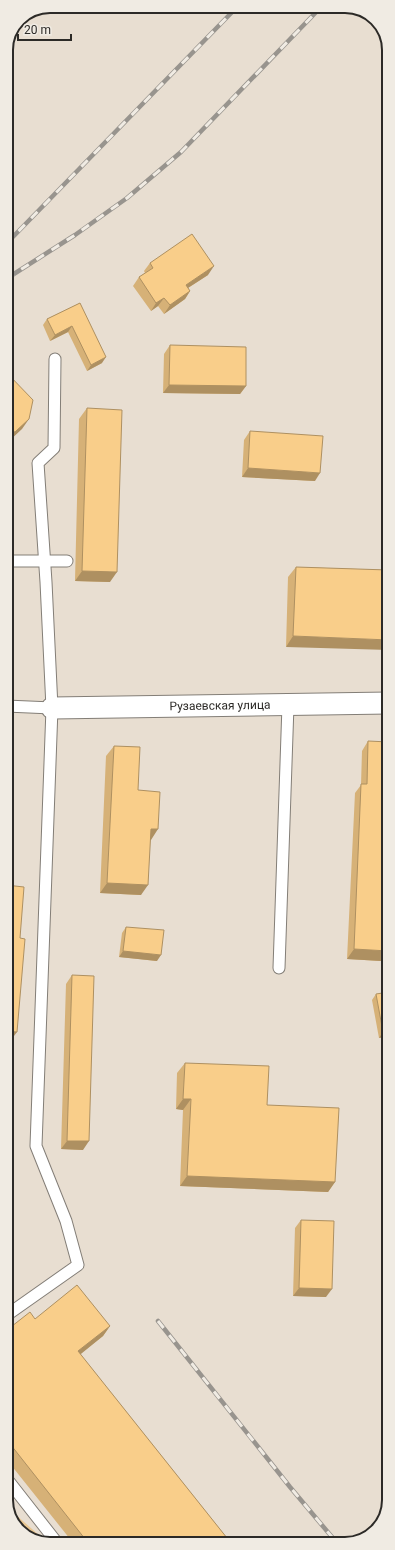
<svg xmlns="http://www.w3.org/2000/svg" width="395" height="1550" font-family="Roboto,sans-serif">
<style>
.built{fill:#e8ded1}
.green{fill:#e9c792}
.lines{fill:none;stroke-linecap:round;stroke-linejoin:round}
.lane-casing{stroke:#837e77;stroke-width:13}
.street-casing{stroke:#837e77;stroke-width:23}
.lane{stroke:#fff;stroke-width:11}
.street{stroke:#fff;stroke-width:21}
.rail-casing{stroke:#98948e;stroke-width:4.5}
.rail{stroke:#f0ebe3;stroke-width:3;stroke-dasharray:9;stroke-linecap:butt}
.wall{fill:#d6b177}
.shaded-wall{fill:#ae9061}
.building{fill:#f9ce8a;stroke:#ae9061}
.labels{text-anchor:middle;stroke-width:3;stroke-linejoin:round;paint-order:stroke}
.street-label{font-size:12px;fill:#2c2a27;stroke:#f0ebe3}
.rim{fill:none;stroke:#2c2a27;stroke-width:2}
</style>
<rect width="100%" height="100%" fill="#f0ebe3"/>
<path class="built" d="M50 6H351L374 17 388 42 389 1500 378 1529 353 1543 44 1544 7 1507 6 50 19 19Z"/>
<path class="green" d="M7 1507 49 1544H44L21 1533Z"/>
<g class="lines">
<defs>
<path id="lane" d="M6 561H67
M6 706 52 708
M279 968 288 705
M7 1315 78 1265 66 1221 36 1146 52 708 46 582 38 463 54 448 55 359
M7 1479 58 1544"/>
<g id="street">
<path id="s1" d="M52 708 389 703"/>
</g>
</defs>
<use href="#lane" class="lane-casing"/>
<use href="#street" class="street-casing"/>
<use href="#lane" class="lane"/>
<use href="#street" class="street"/>
<defs>
<path id="rail" d="M6 244 238 6
M6 279 75 235 127 198 181 152 322 6
M158 1321 290 1487 337 1543"/>
</defs>
<use href="#rail" class="rail-casing"/>
<use href="#rail" class="rail"/>
</g>
<path class="wall" d="M150 263 208 275 188 288 190 291 185 299 164 314 158 306 151 311 133 286 139 277 145 273 144 271Z
M80 303 102 363 87 371 68 332 50 341 43 325 47 319Z
M170 345 246 386 240 394 163 393 164 354Z
M87 408 110 582 75 581 79 419Z
M250 431 315 481 242 477 244 440Z
M296 567 388 570 286 647 288 577Z
M368 741 381 961 347 959 355 793 361 785 362 751Z
M114 746 138 790 151 840 150 839 141 895 100 893 106 756Z
M126 927 157 961 119 957 122 933Z
M72 975 83 1150 61 1149 66 984Z
M376 994 389 1036 379 1038 372 1000Z
M185 1063 267 1105 335 1182 328 1192 180 1186 183 1110 176 1109 177 1073Z
M301 1220 326 1297 293 1296 295 1228Z
M35 1319 110 1326 103 1336 80 1354 231 1543 74 1544 7 1460V1330Z"/>
<path class="shaded-wall" d="M214 266 208 275 180 293 186 285Z
M190 291 185 299 164 314 170 305Z
M164 298 158 306 151 311 156 303Z
M72 326 68 332 50 341 55 335Z
M106 357 102 363 87 371 91 365Z
M169 385 246 386 240 394 163 393Z
M29 419 22 429 8 442 6 441V430Z
M248 468 320 473 315 481 242 477Z
M82 571 117 572 110 582 75 581Z
M293 636 389 640V650L286 647Z
M151 829H158L151 840 143 839Z
M107 883 148 885 141 895 100 893Z
M354 949 388 951 381 961 347 959Z
M123 951 161 955 157 961 119 957Z
M7 1031 17 1032 11 1040H7Z
M389 1031V1036L379 1038 383 1032Z
M183 1099H191L183 1110 176 1109Z
M67 1141H89L83 1150 61 1149Z
M187 1176 335 1182 328 1192 180 1186Z
M299 1288 332 1289 326 1297 293 1296Z
M110 1326 103 1336 71 1362 78 1351Z"/>
<path class="building" d="M192 234 214 266 186 285 190 291 170 305 164 298 156 303 139 277 153 268 150 263Z
M80 303 106 357 91 365 72 326 55 335 47 319Z
M170 345 246 347V386L169 385Z
M6 372 33 400 29 419 15 432 6 430Z
M87 408 122 410 117 572 82 571Z
M250 431 323 436 320 473 248 468Z
M296 567 388 570 389 640 293 636Z
M6 581H7L6 608Z
M368 741 389 742V939L388 951 354 949 361 784H367Z
M114 746 140 747 138 790 160 792 158 829H151L148 885 107 883Z
M6 885 24 887 20 938 25 939 17 1032 7 1031Z
M126 927 164 930 161 955 123 951Z
M72 975 94 976 89 1141H67Z
M389 992V1031L383 1032 376 994Z
M185 1063 269 1066 267 1105 339 1108 335 1182 187 1176 191 1099H183Z
M301 1220 334 1221 332 1289 299 1288Z
M77 1285 110 1326 78 1351 231 1543 89 1544 7 1440V1330L30 1312 35 1319Z"/>
<g class="labels">
<g class="street-label">
<text dy="4" stroke="none"><textPath href="#s1" startOffset="168">Рузаевская улица</textPath></text>
</g>
</g>
<path d="M0 0H395V1550H0ZM50 13H345A37 37 0 0 1 382 50V1500A37 37 0 0 1 345 1537H50A37 37 0 0 1 13 1500V50A37 37 0 0 1 50 13Z" fill="#f0ebe3" fill-rule="evenodd"/>
<path class="rim" d="M50 13H345A37 37 0 0 1 382 50V1500A37 37 0 0 1 345 1537H50A37 37 0 0 1 13 1500V50A37 37 0 0 1 50 13Z"/>
<path d="M18 34v6h53v-6" fill="none" stroke="#2c2a27" stroke-width="2"/>
<text x="24" y="34" font-size="12" fill="#2c2a27" stroke="#f0ebe3" stroke-width="3" paint-order="stroke">20 m</text>
</svg>
